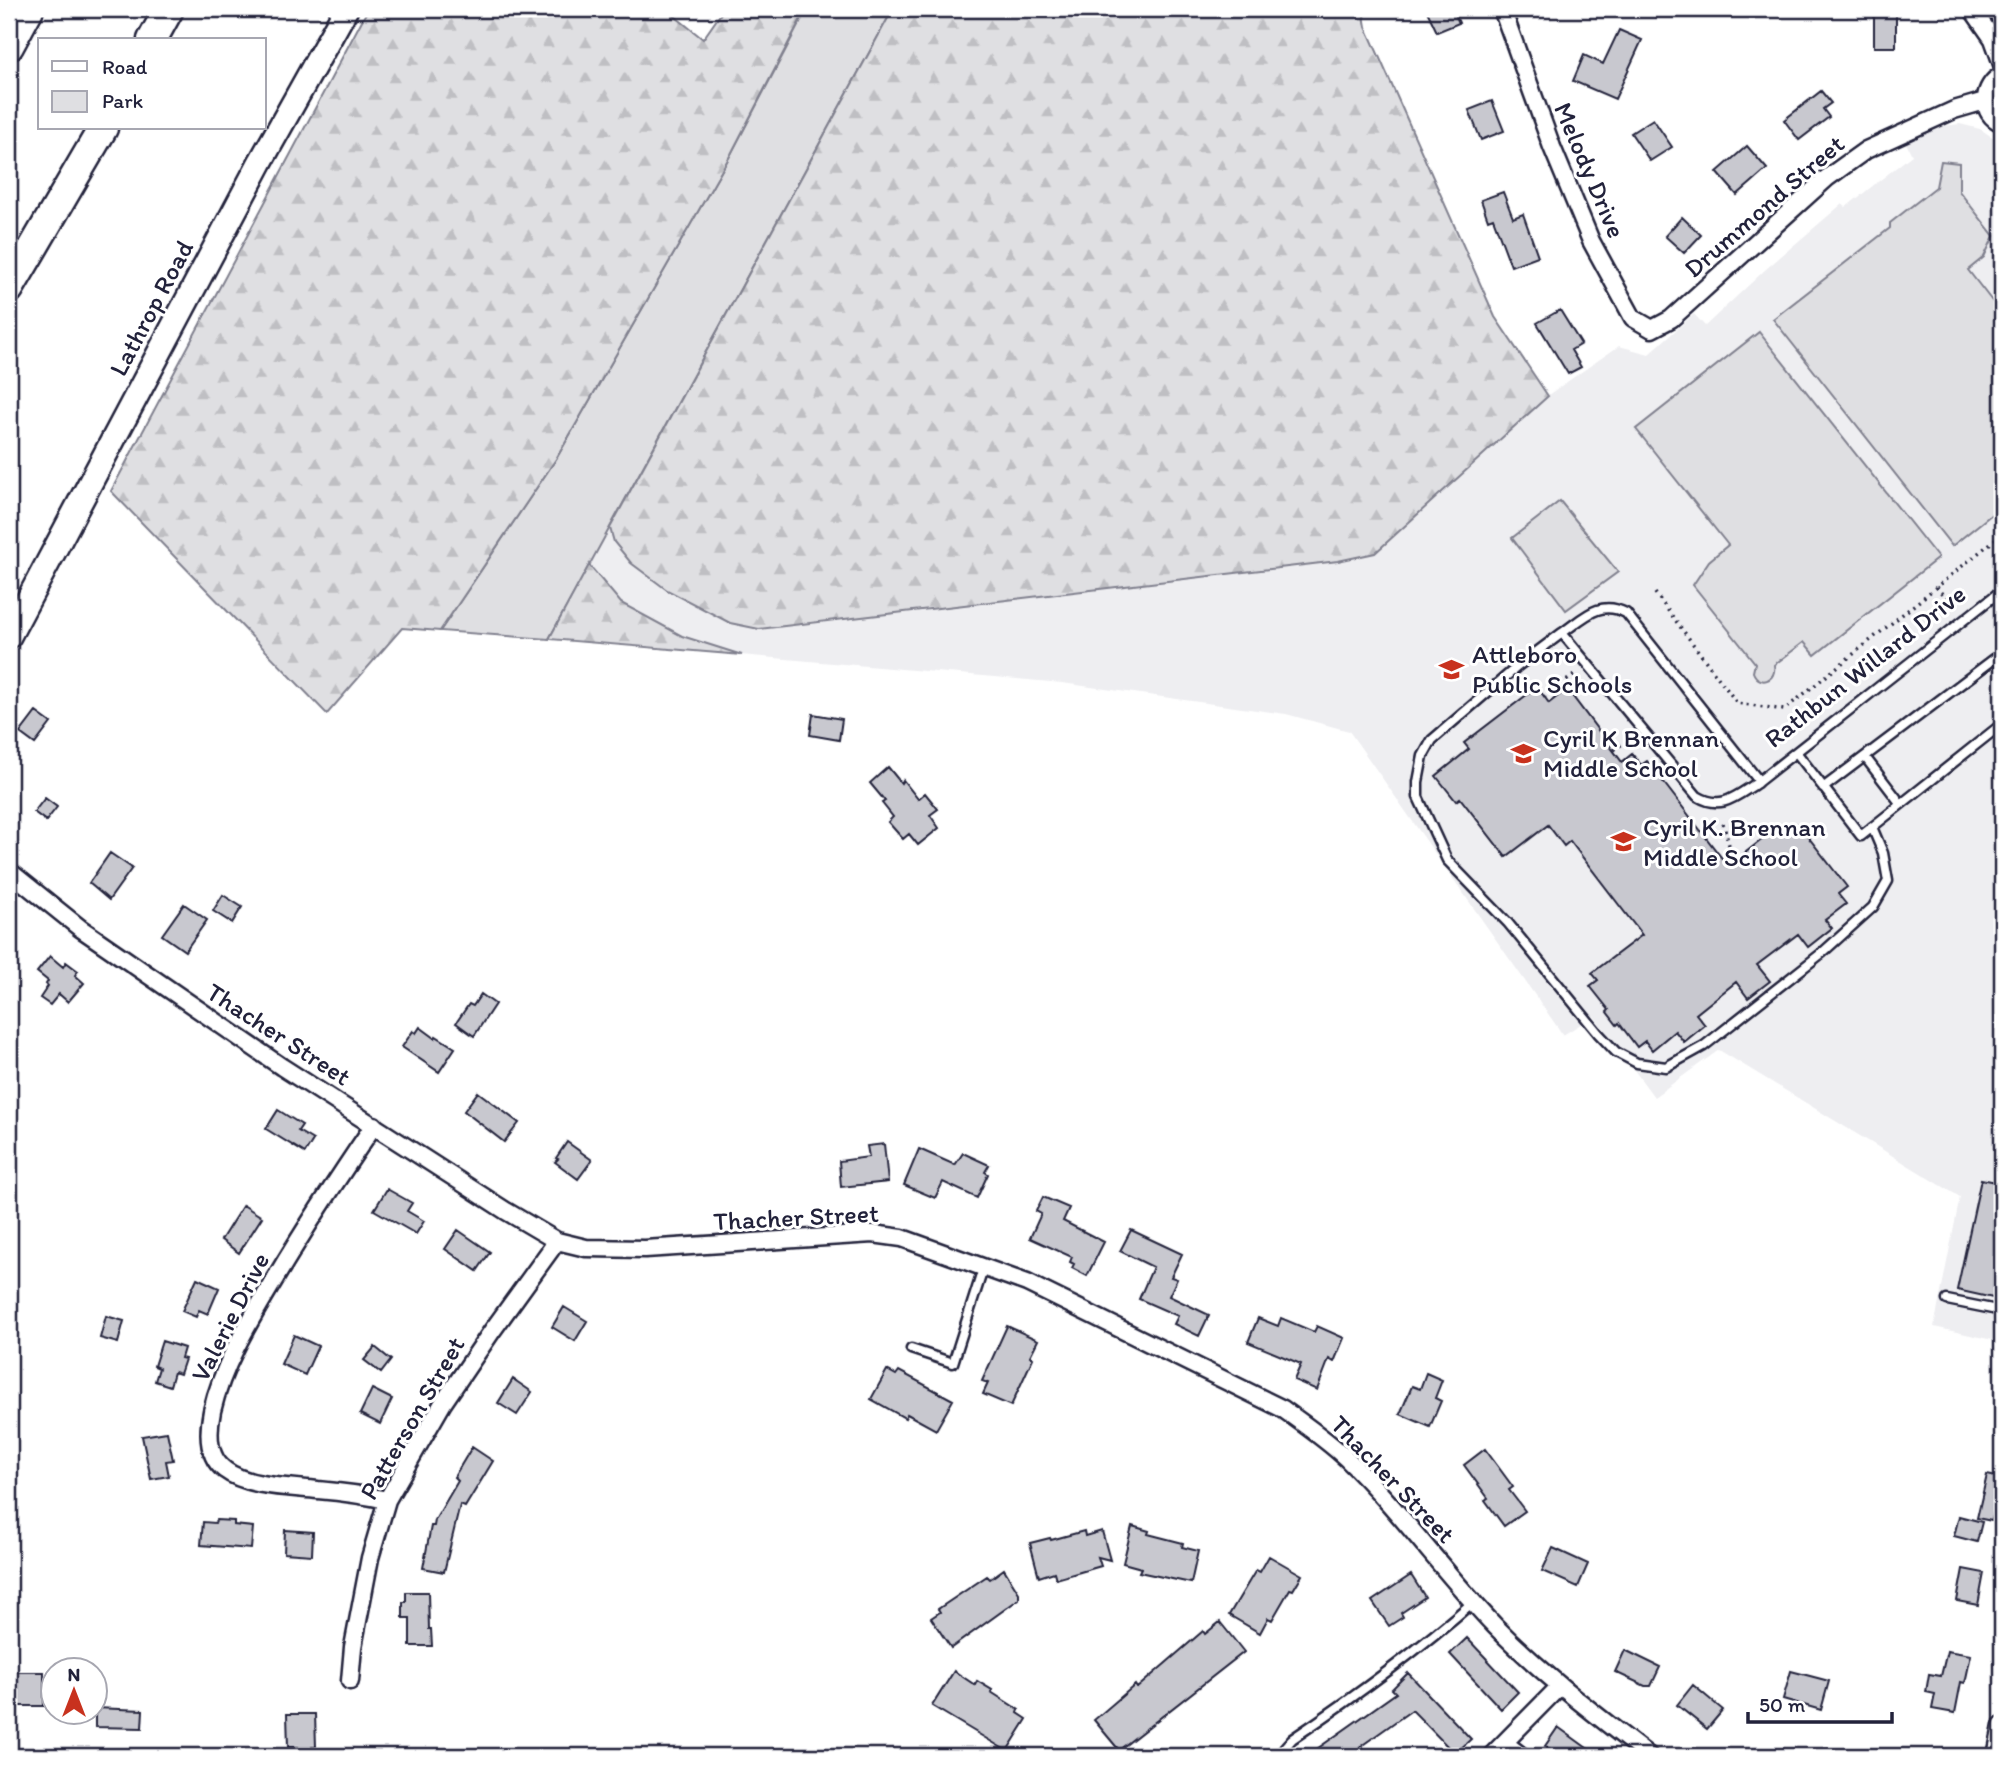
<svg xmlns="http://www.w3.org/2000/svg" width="2011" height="1765" font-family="Itim,sans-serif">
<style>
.built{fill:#eeeef1}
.green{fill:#dfdfe2;stroke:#80808e;stroke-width:2}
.forest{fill:url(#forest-firs);stroke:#80808e;stroke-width:2}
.building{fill:#c8c8cf;stroke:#22223b;stroke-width:2}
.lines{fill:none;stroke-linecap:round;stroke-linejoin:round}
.lane-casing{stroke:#22223b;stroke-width:13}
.street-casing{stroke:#22223b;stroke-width:21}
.secondary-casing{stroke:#22223b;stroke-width:28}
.highway-casing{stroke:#22223b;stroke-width:33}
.path{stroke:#22223b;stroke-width:3.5;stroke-dasharray:2 5;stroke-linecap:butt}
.lane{stroke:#fff;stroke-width:8}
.street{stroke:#fff;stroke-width:16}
.secondary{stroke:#fff;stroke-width:23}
.highway{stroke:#fff;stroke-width:28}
.labels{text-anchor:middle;stroke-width:6;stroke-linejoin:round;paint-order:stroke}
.street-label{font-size:26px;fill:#22223b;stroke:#fff}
.poi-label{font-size:26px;fill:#22223b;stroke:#fff;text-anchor:start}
</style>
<defs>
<pattern id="forest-firs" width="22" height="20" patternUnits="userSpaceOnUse" patternTransform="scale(1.75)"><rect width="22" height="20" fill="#dfdfe2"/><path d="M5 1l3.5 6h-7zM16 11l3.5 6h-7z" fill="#bfbfc3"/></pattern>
</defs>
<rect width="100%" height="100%" fill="#fff"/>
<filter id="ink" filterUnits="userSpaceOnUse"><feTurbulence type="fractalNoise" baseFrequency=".0143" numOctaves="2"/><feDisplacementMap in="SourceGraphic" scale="14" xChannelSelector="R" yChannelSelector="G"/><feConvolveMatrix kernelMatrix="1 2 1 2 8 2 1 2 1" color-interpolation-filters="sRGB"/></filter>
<g filter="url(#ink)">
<path class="built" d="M368 9H666L703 39 724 9H1363L1366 27 1495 317 1548 395 1619 346 1649 354 1694 314 1705 326 1766 269 1842 204 1846 207 1912 155 1906 143 1944 126 1960 124 1980 129 2000 142 2002 145V1342L1934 1327 1960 1197 1719 1050 1654 1097 1594 1016 1563 1035 1349 731 1286 714 1062 683 602 643 402 628 327 714 111 491Z"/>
<path class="green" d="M807 9H893L549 639 440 631 556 459 731 154Z
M1941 161 1959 163V191L1994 236 1984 257 1968 270 2002 314V506L1952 546 1773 319 1890 228V223L1936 187Z
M1759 332 1938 558 1815 655 1804 642 1774 665C1777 681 1759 687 1753 672L1755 663 1693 585 1709 561 1728 545 1636 429Z
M1560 501 1618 572 1566 610 1512 538Z"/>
<path class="forest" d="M368 9H666L703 39 724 9H806L731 154 556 459 440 631 402 628 327 714 111 491Z
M893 9H1363L1366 27 1495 317 1548 396 1375 553 1338 561 759 629 730 623 667 590 631 563 614 542 610 528Z
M589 565 621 603 682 636 742 655 549 639Z"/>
<path class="building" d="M1426 9H1453L1459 23 1437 32Z
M1874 9H1896V47H1874Z
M1619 30 1642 40 1615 99 1573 81 1584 55 1603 64Z
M1821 91 1831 103 1823 109 1829 117 1799 140 1784 120Z
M1492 101 1504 131 1481 140 1469 110Z
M1653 119 1672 147 1650 161 1631 133Z
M1747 146 1767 169 1737 195 1717 172Z
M1503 192 1513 218 1523 214 1538 256 1511 266 1493 218 1488 220 1481 200Z
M1682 217 1701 235 1684 253 1665 236Z
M1560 310 1581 344 1571 350 1581 367 1568 374 1537 323Z
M1537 687 1549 703 1567 689 1622 762 1632 754 1641 765 1647 761 1728 866 1782 824 1788 832 1798 824 1847 887 1838 894 1846 904 1825 920 1832 928 1808 947 1798 934 1757 965 1770 981 1748 998 1736 982 1696 1014 1705 1025 1684 1042 1675 1031 1652 1050 1645 1041 1637 1047 1619 1023 1617 1025 1607 1012 1609 1010 1590 986 1598 980 1592 973 1642 935 1570 841 1564 846 1548 825 1506 857 1460 798 1456 801 1436 776 1469 749 1464 743Z
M36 712 51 723 35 744 20 733Z
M813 714 842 719 839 740 810 735Z
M888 767 901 783 903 780 918 799 925 793 938 809 930 815 939 828 918 845 909 834 903 839 888 822 893 817 882 803 885 801 870 783Z
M45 798 57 807 46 821 34 812Z
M110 853 132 868 109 900 89 883Z
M223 895 242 907 232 923 213 911Z
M184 904 207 920 185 951 162 935Z
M50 956 63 967 66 962 78 971 75 975 84 983 68 1002 59 994 50 1005 40 998 48 986 46 984 48 981 37 972Z
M481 994 495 1004 474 1036 456 1023 469 1004 473 1006Z
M420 1027 435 1038 436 1036 455 1048 439 1072 402 1047 413 1031 416 1033Z
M478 1092 519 1123 504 1142 464 1111Z
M278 1110 302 1125 298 1131 313 1140 305 1153 266 1129Z
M567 1142 592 1160 578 1179 555 1162 558 1159 556 1158Z
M884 1144 888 1182 841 1187 839 1161 869 1157 867 1146Z
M919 1149 955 1165 963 1153 989 1165 985 1172 988 1174 977 1198 943 1182 935 1198 904 1185Z
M1981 1179 2002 1183V1300L1957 1290Z
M387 1189 412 1203 407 1211 424 1221 416 1234 374 1210Z
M1043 1197 1069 1208 1063 1221 1104 1242 1087 1276 1072 1268 1074 1264 1070 1262 1072 1257 1030 1238 1041 1214 1036 1211Z
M243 1205 262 1217 239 1253 221 1240Z
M458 1230 490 1252 477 1271 445 1249Z
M1131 1230 1182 1254 1171 1277 1177 1279 1169 1296 1209 1315 1199 1336 1174 1324 1178 1316 1139 1299 1153 1267 1120 1251Z
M197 1278 219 1288 208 1314 199 1310 196 1317 182 1311Z
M564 1307 587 1321 575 1341 552 1327Z
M106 1316 124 1321 118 1343 100 1338Z
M1258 1318 1278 1326 1281 1318 1314 1332 1317 1326 1344 1338 1334 1362 1329 1359 1317 1390 1294 1380 1301 1364 1248 1342Z
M1007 1326 1038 1340 1030 1356 1033 1358 1011 1406 983 1394 988 1383 982 1381Z
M294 1335 318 1346 305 1375 281 1364Z
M162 1341 184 1348 181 1358 185 1359 180 1374 174 1372 170 1386 155 1381 159 1368 154 1366Z
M375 1347 391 1360 381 1373 364 1360Z
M887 1370 896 1375 899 1371 953 1400 936 1430 907 1414 905 1418 871 1399Z
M1426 1373 1442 1380 1435 1398 1441 1401 1430 1427 1400 1414 1412 1386 1420 1389Z
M513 1379 532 1392 517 1415 498 1403Z
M372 1389 392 1399 380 1424 360 1414Z
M167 1432 173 1460 166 1461 169 1476 151 1479 142 1436Z
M472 1447 493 1461 465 1507 460 1505 444 1572 423 1568 431 1526H434L435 1520 458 1481 454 1477Z
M1485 1449 1513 1487 1509 1490 1525 1511 1504 1526 1485 1500 1488 1498 1464 1465Z
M1987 1475 2002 1478V1513L1994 1511 1992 1521 1977 1518Z
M1959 1516 1982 1522 1977 1542 1954 1536Z
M216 1520 234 1521V1525L253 1527 251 1549 201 1545 203 1522 215 1523Z
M1132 1526 1149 1531 1148 1534 1183 1543 1182 1547 1198 1551 1191 1583 1139 1572 1141 1568 1123 1563Z
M285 1530 313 1532 312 1555 284 1553Z
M1084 1531 1085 1536 1102 1531 1110 1560 1098 1557 1101 1566 1056 1579 1054 1572 1039 1577 1030 1543 1050 1538 1051 1540Z
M1553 1548 1588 1564 1578 1587 1542 1571Z
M1269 1556 1302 1575 1293 1590 1290 1589 1272 1620 1268 1618 1260 1633 1229 1615 1256 1570 1260 1572Z
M1004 1569 1019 1593V1599L951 1648 931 1618 940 1612 938 1609 987 1576 990 1579Z
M1963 1569 1984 1573 1978 1605 1957 1601Z
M1411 1575 1425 1597 1401 1613 1403 1617 1389 1626 1372 1601Z
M406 1592H428L429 1629H431L432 1646H410V1618H403V1602H406Z
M1220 1622 1244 1652 1119 1750 1094 1720 1135 1685 1137 1688 1203 1631 1205 1634Z
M1467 1638 1518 1692 1501 1709 1450 1654Z
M1625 1650 1660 1667 1651 1686H1645L1615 1672Z
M1947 1651 1971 1655 1965 1683 1961 1682 1955 1713 1932 1709 1935 1694 1926 1692 1929 1674 1941 1676Z
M954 1671 975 1685 977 1681 992 1690 991 1692 1019 1710 1018 1713 1027 1719 1007 1751 932 1706Z
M1791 1671 1829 1681 1821 1710 1783 1699Z
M14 1672H44V1706H14Z
M1408 1673 1471 1739 1455 1754 1412 1710 1347 1756H1307L1396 1693 1392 1689Z
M1693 1685 1723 1710 1707 1729 1677 1705Z
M95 1708 143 1710 142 1728 95 1727Z
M287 1714H315L316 1747H312L313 1756H298V1747H288Z
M1558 1727 1598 1756H1559L1545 1746Z"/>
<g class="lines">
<defs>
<path id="lane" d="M1562 633 1518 666 1432 740 1423 756 1418 782V797L1447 860 1508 923 1598 1033 1616 1052 1637 1063 1666 1067 1704 1046 1822 953 1873 907 1888 881 1883 853 1872 827
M1796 752 1861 836 2002 724
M1865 757 1901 804
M1759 781 1626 613C1599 599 1584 618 1562 633L1697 796C1722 811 1736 796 1757 783L1759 781C1840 717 1921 654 2002 590
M1823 788 2002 653
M1947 1300 2002 1311
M911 1349 953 1363 984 1266
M1507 1740 1528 1756
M1283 1756 1284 1748 1292 1739C1356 1696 1415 1653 1473 1602"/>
<path id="street" d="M1502 9 1552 147 1591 241 1633 318 1652 329 1671 319 1827 178 1866 150 1954 110 1985 101
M1972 9 1993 39 2002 64
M2002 75C1982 85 1979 114 2002 123
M9 871 80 928 282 1067 506 1211 557 1241 586 1248 645 1249 873 1234 902 1238 1027 1283 1283 1409C1305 1425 1327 1440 1346 1458 1400 1510 1443 1572 1495 1626 1542 1674 1596 1715 1649 1756
M374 1125C340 1175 307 1225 276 1277 251 1319 223 1363 212 1411 208 1431 207 1457 225 1470 247 1487 291 1487 318 1490 341 1492 364 1495 387 1500
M350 1681 353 1647 370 1558 387 1500 443 1403 492 1331 557 1241
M1491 1756 1560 1686
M1996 1756 2002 1726"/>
<path id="secondary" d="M9 636 261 161 346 9"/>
<path id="highway" d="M152 40 169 9
M9 46 29 9
M9 289 103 128"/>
</defs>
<use href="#lane" class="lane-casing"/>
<use href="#street" class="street-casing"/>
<use href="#secondary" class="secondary-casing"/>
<use href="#highway" class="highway-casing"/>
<path class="path" d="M1936 587 1953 606
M1655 593 1737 703 1784 710 2002 534
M1544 697 1577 673
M1614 750 1632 737
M1723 823 1729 845 1739 858"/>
<use href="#lane" class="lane"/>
<use href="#street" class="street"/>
<use href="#secondary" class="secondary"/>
<use href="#highway" class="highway"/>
</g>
</g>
<defs>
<symbol id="school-bare" viewBox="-9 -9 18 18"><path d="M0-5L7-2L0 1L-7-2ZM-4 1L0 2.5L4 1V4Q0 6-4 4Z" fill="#c8321e" stroke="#fff" stroke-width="2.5" paint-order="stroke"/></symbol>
</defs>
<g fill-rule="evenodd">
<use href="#school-bare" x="1434" y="652" width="35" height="35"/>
<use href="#school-bare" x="1506" y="736" width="35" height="35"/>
<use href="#school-bare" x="1606" y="824" width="35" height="35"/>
</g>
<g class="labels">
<g class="street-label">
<text transform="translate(1590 170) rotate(67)" y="9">Melody Drive</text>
<text transform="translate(1764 206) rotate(-41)" y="9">Drummond Street</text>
<text transform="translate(151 308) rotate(-62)" y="9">Lathrop Road</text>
<text transform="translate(1865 666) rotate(-38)" y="9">Rathbun Willard Drive</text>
<text transform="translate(279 1034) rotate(33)" y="9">Thacher Street</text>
<text transform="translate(796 1217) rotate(-3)" y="9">Thacher Street</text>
<text transform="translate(230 1317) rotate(-63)" y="9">Valerie Drive</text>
<text transform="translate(412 1418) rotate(-60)" y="9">Patterson Street</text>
<text transform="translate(1393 1479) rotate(46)" y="9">Thacher Street</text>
</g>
<g class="poi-label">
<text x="1472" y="663">Attleboro<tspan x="1472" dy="30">Public Schools</tspan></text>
<text x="1543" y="747">Cyril K Brennan<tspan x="1543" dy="30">Middle School</tspan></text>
<text x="1643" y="836">Cyril K. Brennan<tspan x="1643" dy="30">Middle School</tspan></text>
</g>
</g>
<rect width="2011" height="1765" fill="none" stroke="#fff" stroke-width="35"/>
<rect x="18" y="18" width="1976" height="1730" fill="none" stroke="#22223b" stroke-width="2.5" filter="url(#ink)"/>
<rect x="38" y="38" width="228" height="91" fill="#ffffff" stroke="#a7a7b1" stroke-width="2"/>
<rect x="52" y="61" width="35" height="10" fill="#ffffff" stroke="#a7a7b1" stroke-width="2"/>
<text x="102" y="74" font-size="21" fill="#22223b">Road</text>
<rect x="52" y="91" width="35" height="21" fill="#dfdfe2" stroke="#a7a7b1" stroke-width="2"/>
<text x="102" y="108" font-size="21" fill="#22223b">Park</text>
<g transform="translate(74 1691)"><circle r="33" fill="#ffffff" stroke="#a7a7b1" stroke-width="2"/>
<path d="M0-5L12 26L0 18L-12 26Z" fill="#c8321e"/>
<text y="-10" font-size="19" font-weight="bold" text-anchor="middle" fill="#22223b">N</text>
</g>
<path d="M1748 1712v10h144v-10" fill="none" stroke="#22223b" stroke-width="3.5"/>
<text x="1759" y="1712" font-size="21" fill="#22223b" stroke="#ffffff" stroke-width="5" paint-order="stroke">50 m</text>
</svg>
